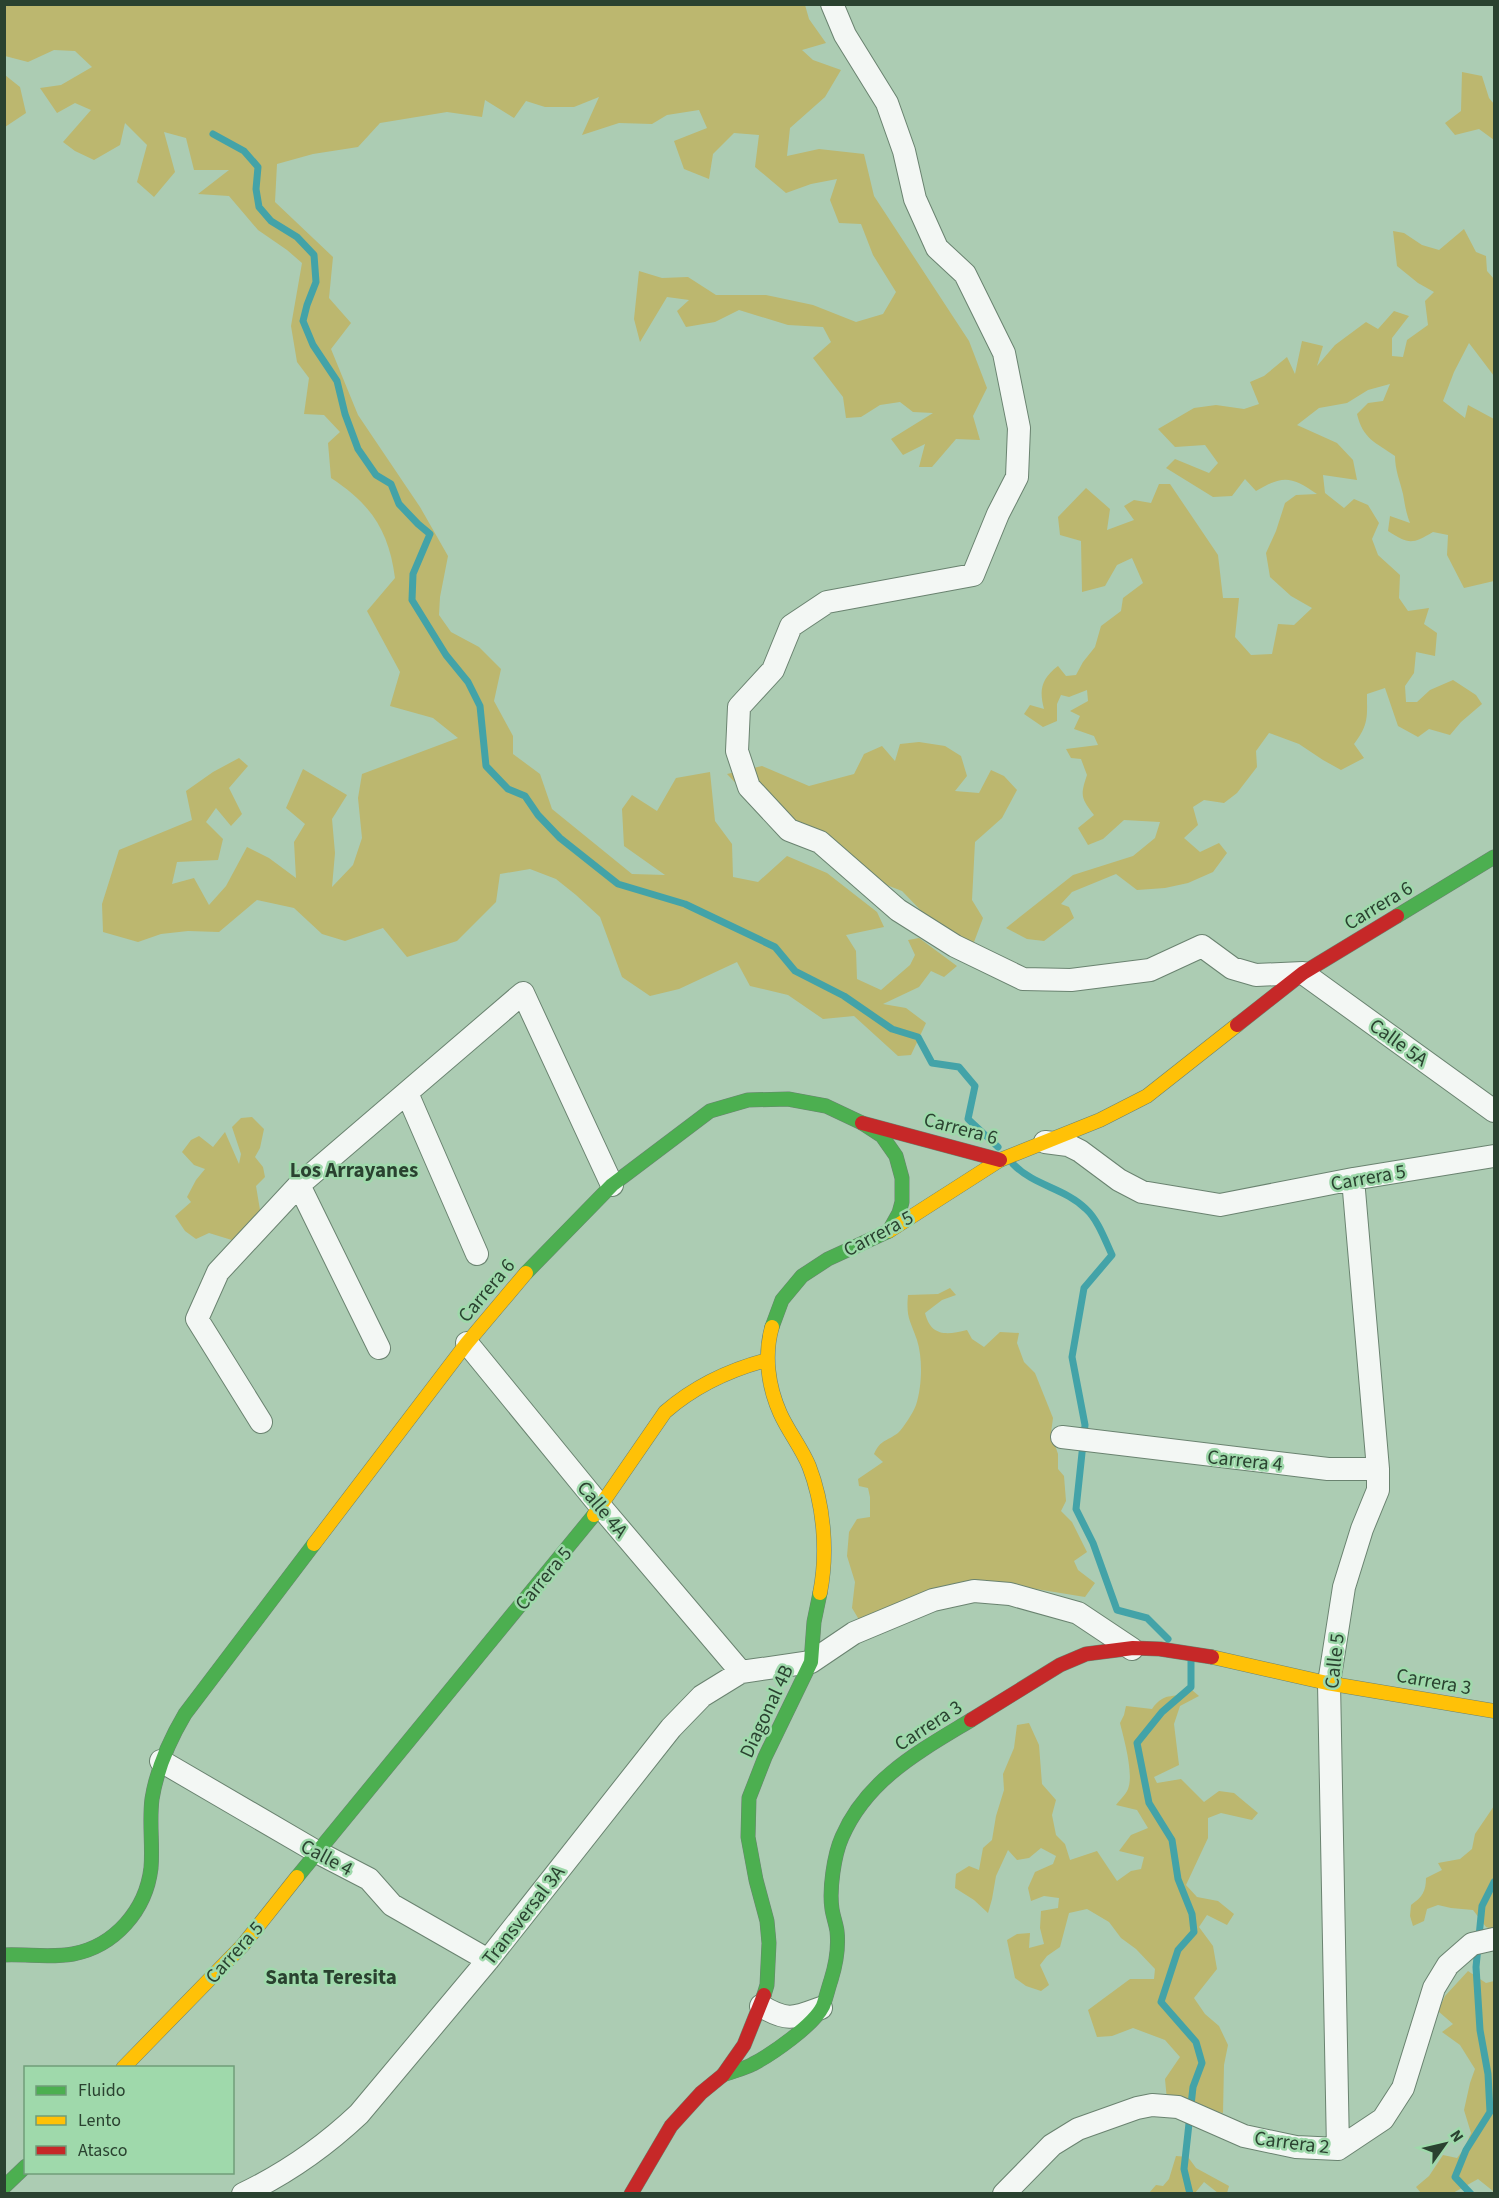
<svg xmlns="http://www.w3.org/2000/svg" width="1499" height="2198" font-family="'Source Sans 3',sans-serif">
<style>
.green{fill:#bcb76f}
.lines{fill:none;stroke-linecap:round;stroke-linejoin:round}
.stream{stroke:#43a3a8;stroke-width:7}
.street-casing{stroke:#6a8370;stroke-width:24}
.fast-casing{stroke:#6a8370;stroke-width:15}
.slow-casing{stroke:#6a8370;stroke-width:15}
.jam-casing{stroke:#6a8370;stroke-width:15}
.street{stroke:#f3f7f4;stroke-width:22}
.fast{stroke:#4caf50;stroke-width:14}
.slow{stroke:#ffc107;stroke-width:14}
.jam{stroke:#c62828;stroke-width:14}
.labels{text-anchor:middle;stroke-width:5;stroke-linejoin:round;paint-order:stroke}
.street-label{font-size:20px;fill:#2a4230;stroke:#9fd9ab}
.neighbourhood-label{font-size:21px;font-weight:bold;fill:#2a4230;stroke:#9fd9ab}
</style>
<rect width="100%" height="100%" fill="#acccb3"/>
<path class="green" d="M5 4 805 5 809 19 826 43 802 50 813 60 841 70 825 97 790 128 787 156 819 149 864 154 874 196 969 341 987 388 973 416 980 440 956 439 932 467H919L925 444 903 455 891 439 933 413 913 412 900 402 880 405 861 417 846 418 843 397 813 358 831 342 823 327 788 325 739 310 715 322 686 327 677 311 689 300 667 297 640 342 634 319 639 271 662 278 688 277 716 295H766L813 305 856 322 883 314 896 292 873 255 861 224 839 223 830 200 837 179 811 184 786 193 755 167 759 135 734 133 713 154 709 179 684 169 674 141 707 128 699 110 667 115 652 124 619 123 582 135 599 97 574 107H545L526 101 514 118 485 100 482 117 447 112 380 123 358 147 313 154 277 164 275 202 333 257 329 298 351 323 331 349 358 415 420 507 448 556 440 597 439 615 451 632 479 647 501 669 494 701 513 736V754L540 774 552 809 632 874 665 875 624 846 622 809 632 795 657 811 676 778 710 772 715 821 732 844 733 877 758 882 787 856 827 873 877 912 884 927 846 935 856 951 857 979 881 990 910 965 915 955 908 940 919 938 957 966 944 977 931 971 919 987 883 1004 906 1008 926 1023 911 1055 898 1056 854 1016 823 1019 788 995 750 986 737 962 679 989 650 996 622 977 600 917 576 895 556 879 530 869 500 874 496 902 457 941 407 957 383 928 345 941 322 934 294 908 257 900 219 932 188 931 161 934 138 942 103 932 102 904 119 850 192 820 186 791 213 772 239 758 248 766 229 788 242 814 231 826 216 808 206 822 223 839 218 860 177 862 172 884 194 878 209 905 226 886 247 847 269 858 296 878 294 842 305 824 286 808 303 769 347 795 332 819 335 853 332 887 353 865 362 838 358 798 362 774 458 738 433 718 390 706 400 672 367 611 395 578C389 531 371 504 331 478L328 443 340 432 324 415 304 414 309 378 297 362 291 326 302 263 287 250 258 230 229 196 198 194 229 170H194L186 138 164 132 175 172 154 197 137 182 147 145 125 123 120 145 94 160 75 151 63 142 91 110 75 103 57 113 40 88 61 85 92 67 75 51 54 50 28 62 5 56Z
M1462 72 1482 76 1489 98 1494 104V140L1479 129 1455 135 1445 123 1461 111Z
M5 75 20 87 26 113 5 127Z
M1464 229 1476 252 1486 256 1487 271 1494 279V376L1469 343 1454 372 1443 401 1465 418 1468 405 1494 419V581L1464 588 1447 555 1448 535 1433 532C1411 545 1409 544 1388 531L1390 516 1410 523C1406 513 1405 505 1403 494 1400 481 1395 470 1395 456 1375 442 1363 439 1357 414L1368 403 1383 401 1390 384 1368 390 1347 403 1319 408 1297 425 1337 443 1353 460 1357 480 1323 475 1325 493 1344 508 1354 499 1368 505 1379 523 1372 539 1378 555 1400 575 1399 598 1408 611 1429 608 1424 624 1437 633 1435 656 1416 652 1414 673 1405 686 1406 702H1417L1430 690 1453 680 1476 695 1482 704 1461 722 1450 735 1429 729 1418 737 1398 726 1385 688 1367 694C1367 717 1369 724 1354 744L1364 758 1341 770 1323 760 1299 744 1269 733 1256 751 1257 767 1237 793 1224 803 1204 800 1193 807 1198 825 1184 838 1200 852 1219 843 1227 853 1213 872 1188 883 1165 888 1137 890 1116 874 1072 892 1061 904 1069 907 1074 918 1044 941 1027 939 1006 928 1073 875 1133 856 1155 838 1160 822 1124 820 1103 839 1088 845 1078 828 1094 815C1081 798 1080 796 1087 775L1081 759 1071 758 1066 749 1098 745 1094 736 1074 729 1080 716 1070 711 1088 701 1087 690 1069 697 1061 695 1057 704V721L1043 727 1024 714 1030 705 1044 709C1039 690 1041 679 1058 666L1066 676 1076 675 1083 662 1095 647 1101 626 1121 611 1123 598 1143 583 1132 558 1117 565 1105 586 1082 592 1081 541 1060 535 1058 517 1086 488 1110 509 1107 530 1134 520 1124 506 1134 500 1151 503 1159 484H1170L1218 555 1223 598H1239L1235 637 1251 655 1272 654 1278 624 1294 625 1312 608 1291 596 1270 577 1266 553 1276 531 1285 503 1296 495 1317 494C1291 476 1283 475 1256 491L1245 479 1232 496 1213 497 1166 468 1175 459 1209 473 1218 463 1205 445 1175 447 1158 429 1194 408 1216 405 1244 409 1259 404 1250 382 1264 376 1287 357 1295 374 1302 341 1323 346 1317 366 1335 345 1366 322 1378 329 1394 311 1409 316 1392 338V356L1403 357 1407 340 1428 325 1425 301 1434 292 1418 283 1397 266 1393 231 1404 233 1422 245 1439 250Z
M919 742 945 746 961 756 967 776 955 791 979 793 991 770 1004 776 1017 790 1002 818 975 842 972 900 983 918 974 942 957 943 934 924 902 891 884 884 748 796 727 774 762 766 809 786 854 774 864 754 882 746 895 761 900 744Z
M252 1117 264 1129 260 1148 255 1157 263 1167 265 1177 256 1186 262 1222 235 1241 209 1233 196 1239 185 1231 175 1216 191 1202 187 1197 196 1180 205 1169 194 1165 182 1152 191 1140 199 1136 213 1147 225 1132 239 1164 241 1154 232 1127 241 1118Z
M950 1288 956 1295 942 1300 925 1313C931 1337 947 1335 967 1330L972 1339 984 1347 1000 1332 1019 1333 1017 1343 1024 1362 1035 1373 1053 1418 1051 1433 1058 1454V1469L1064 1476 1066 1501 1061 1511 1072 1522 1087 1552 1074 1561 1078 1570 1095 1583 1085 1597 993 1582 861 1623 852 1608 855 1582 847 1556 849 1532 857 1519 870 1517V1497L868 1488 859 1486 858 1479 883 1462 874 1454C881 1439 886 1442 898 1433 904 1427 913 1413 916 1405 922 1386 923 1359 917 1340 910 1320 906 1318 908 1295L938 1294Z
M1192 1690 1199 1696 1180 1706 1174 1724 1179 1765 1154 1777 1157 1783 1181 1779 1204 1802 1219 1791 1234 1793 1258 1813 1252 1820 1221 1813 1208 1818V1838L1186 1885 1197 1897 1218 1901 1234 1914 1227 1925 1207 1915 1199 1927 1213 1946 1217 1969 1194 1998 1205 2014 1219 2026 1228 2045 1224 2065 1223 2113 1190 2106 1183 2096 1167 2100 1165 2079 1180 2057 1165 2040 1133 2028 1112 2036 1097 2037 1088 2010 1130 1979H1154L1155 1969 1136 1949 1121 1938 1109 1922 1087 1909 1069 1913 1060 1947 1047 1956 1040 1965 1049 1985 1041 1991 1026 1986 1015 1978 1007 1940 1017 1934 1030 1933 1029 1948 1044 1944 1040 1928 1041 1911 1058 1908 1059 1898 1044 1896 1031 1901 1028 1888 1035 1872 1053 1864 1056 1856 1041 1848 1029 1858 1017 1860 1008 1850 996 1876 992 1899 988 1913 974 1900 955 1888 956 1874 969 1866 979 1870 983 1848 992 1840 996 1816 1004 1790 1003 1774 1014 1748 1017 1725 1029 1723 1039 1745 1042 1784 1056 1800 1052 1815 1056 1835 1065 1844 1070 1860 1097 1851 1117 1881 1131 1871 1141 1869 1144 1857 1119 1851 1131 1835 1148 1828 1137 1810 1116 1805C1120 1800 1126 1794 1128 1789 1134 1774 1124 1739 1120 1723L1124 1715 1126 1706 1152 1709C1166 1689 1175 1701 1192 1690Z
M1494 1806V1930L1486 1927 1473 1910 1451 1908 1438 1905 1427 1909 1424 1921 1413 1926 1410 1916 1411 1905C1422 1897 1426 1892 1426 1878L1442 1870 1438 1863 1460 1859 1472 1849 1475 1834Z
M1468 1971 1486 1983 1494 1981V2193H1492L1493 2191 1478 2179 1453 2193H1421L1416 2187 1429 2176 1443 2155 1457 2158 1464 2149 1471 2133 1464 2110 1470 2083 1475 2069 1460 2045 1442 2032 1453 2024 1438 2011 1445 1996Z
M1176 2156 1188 2157 1196 2168 1229 2186 1227 2193H1218L1204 2182 1195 2193H1149L1156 2185 1163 2186 1169 2179Z"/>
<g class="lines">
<path class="stream" d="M213 134 244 151 258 167 256 189 259 207 271 221 297 237 314 255 316 282 307 305 303 321 313 345 337 381 345 414 358 449 376 475 391 484 399 504 418 524 430 534 413 574 412 600 446 655 468 682 480 706 486 766 508 789 525 796 538 815 560 838 618 884 685 904 775 947 795 971 844 996 892 1029 918 1037 932 1063 959 1067 975 1086 968 1119 998 1147
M1013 1164C1034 1186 1065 1188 1086 1209 1098 1220 1105 1240 1112 1255L1084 1288 1072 1357 1085 1425 1076 1509 1093 1543 1117 1610 1147 1618 1168 1639
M1190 2194 1184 2169 1193 2087 1202 2063 1196 2042 1161 2002 1178 1950 1194 1932 1192 1914 1178 1879 1172 1840 1149 1803 1137 1743 1162 1712 1191 1687V1661
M1471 2194 1455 2177 1466 2150 1490 2112 1488 2074 1480 2030 1476 1967 1482 1906 1494 1882"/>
<defs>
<path id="street" d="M832 4 845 35 887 103 904 151 915 199 937 248 965 274 1004 353 1019 428 1017 477 998 514 973 575 827 602 791 626 773 670 739 707 737 751 749 787 789 830 820 842 898 910 955 946 1023 979 1071 980 1150 970 1202 946 1232 968 1256 975 1303 973 1494 1111
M407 1093 477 1254
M1045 1142 1068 1145 1080 1151 1119 1180 1142 1192 1220 1205 1353 1179 1494 1156
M299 1185 379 1348
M467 1343 601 1507 741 1672
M261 1422 197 1319 218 1272 299 1185 523 993 612 1185
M1062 1437 1328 1469H1378
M161 1761 317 1852 369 1879 392 1905 488 1960
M761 2006C788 2022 794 2018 821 2008
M1338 2149 1329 1683 1344 1587 1362 1529 1378 1490V1469L1353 1179
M243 2194C287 2173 324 2147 359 2114L488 1960 671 1728 702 1696 741 1672 811 1662 854 1633 933 1600 974 1591 1010 1594 1078 1613 1132 1649
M1004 2194 1052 2145 1078 2129 1137 2108 1152 2105 1178 2107 1244 2136 1296 2147 1338 2149 1383 2119 1403 2088 1434 1988 1448 1965 1472 1944 1494 1939"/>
<path id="fast" d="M1397 916 1494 857
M526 1273 612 1185 710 1111 748 1100 788 1099 826 1106 862 1123 882 1136 896 1156 902 1178V1202L899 1213 889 1231 828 1259 802 1276 782 1300 772 1327
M297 1877 594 1515
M4 1955C27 1954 51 1958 73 1954 115 1946 146 1910 151 1868 153 1845 149 1822 152 1799 157 1768 169 1741 185 1714L314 1544
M764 1995 767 1985 769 1943 767 1921 756 1880 748 1837 749 1798 765 1757 811 1662 814 1622 820 1593
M723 2075C733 2071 744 2069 753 2064 772 2054 814 2025 823 2006 826 1998 828 1989 831 1980 836 1964 839 1949 837 1931 836 1924 833 1916 832 1909 829 1890 834 1855 842 1837 867 1779 920 1751 971 1720
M4 2187 26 2166"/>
<path id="slow" d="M889 1231 1000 1160 1100 1120 1147 1096 1237 1025
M772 1327C764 1355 768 1386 780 1413 788 1431 801 1447 809 1466 824 1505 828 1552 820 1593
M594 1515 665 1412C695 1386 729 1370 767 1360
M314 1544 467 1343 526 1273
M1212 1657 1327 1683 1494 1711
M123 2068 243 1945 297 1877"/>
<path id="jam" d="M1237 1025 1303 973 1397 916
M862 1123 1000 1160
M971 1720 1060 1665 1086 1654 1133 1648 1160 1649 1212 1657
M631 2194 671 2126 701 2093 723 2075 744 2045 764 1995"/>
</defs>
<use href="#street" class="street-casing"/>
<use href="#fast" class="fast-casing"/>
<use href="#slow" class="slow-casing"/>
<use href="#jam" class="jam-casing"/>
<use href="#street" class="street"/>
<use href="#fast" class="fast"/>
<use href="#slow" class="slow"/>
<use href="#jam" class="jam"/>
</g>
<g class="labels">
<g class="street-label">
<text transform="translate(1378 905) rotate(-31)" y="7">Carrera 6</text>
<text transform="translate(1399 1042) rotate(36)" y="7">Calle 5A</text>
<text transform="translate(961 1128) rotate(15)" y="7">Carrera 6</text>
<text transform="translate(1368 1177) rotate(-10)" y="7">Carrera 5</text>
<text transform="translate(878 1233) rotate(-28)" y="7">Carrera 5</text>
<text transform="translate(486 1290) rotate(-50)" y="7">Carrera 6</text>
<text transform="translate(1245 1460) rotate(6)" y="7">Carrera 4</text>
<text transform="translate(603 1509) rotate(50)" y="7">Calle 4A</text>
<text transform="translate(543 1578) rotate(-50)" y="7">Carrera 5</text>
<text transform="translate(1334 1661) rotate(-84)" y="7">Calle 5</text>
<text transform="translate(1434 1681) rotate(10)" y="7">Carrera 3</text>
<text transform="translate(766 1711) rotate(-65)" y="7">Diagonal 4B</text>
<text transform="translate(928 1725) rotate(-33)" y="7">Carrera 3</text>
<text transform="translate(327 1857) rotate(28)" y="7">Calle 4</text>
<text transform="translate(523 1915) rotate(-52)" y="7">Transversal 3A</text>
<text transform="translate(234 1952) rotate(-48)" y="7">Carrera 5</text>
<text transform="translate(1292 2142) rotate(7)" y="7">Carrera 2</text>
</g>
<g class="neighbourhood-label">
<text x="354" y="1177">Los Arrayanes</text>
<text x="331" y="1984">Santa Teresita</text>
</g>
</g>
<rect width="1499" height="2198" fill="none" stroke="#2a4230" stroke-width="12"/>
<rect x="24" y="2066" width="210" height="108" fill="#9fd9ab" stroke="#709d7a" stroke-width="1.5"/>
<rect x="36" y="2086" width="30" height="9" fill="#4caf50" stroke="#709d7a" stroke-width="1.5"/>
<text x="78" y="2096" font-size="18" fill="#2a4230">Fluido</text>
<rect x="36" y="2116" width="30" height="9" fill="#ffc107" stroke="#709d7a" stroke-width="1.5"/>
<text x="78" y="2126" font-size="18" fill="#2a4230">Lento</text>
<rect x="36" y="2146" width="30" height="9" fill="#c62828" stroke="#709d7a" stroke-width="1.5"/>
<text x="78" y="2156" font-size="18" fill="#2a4230">Atasco</text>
<g transform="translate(1445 2144) rotate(56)" stroke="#9fd9ab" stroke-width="4.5" paint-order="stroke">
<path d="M0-4.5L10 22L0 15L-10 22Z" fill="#2a4230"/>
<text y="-9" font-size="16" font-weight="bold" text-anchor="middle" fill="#2a4230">N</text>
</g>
</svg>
